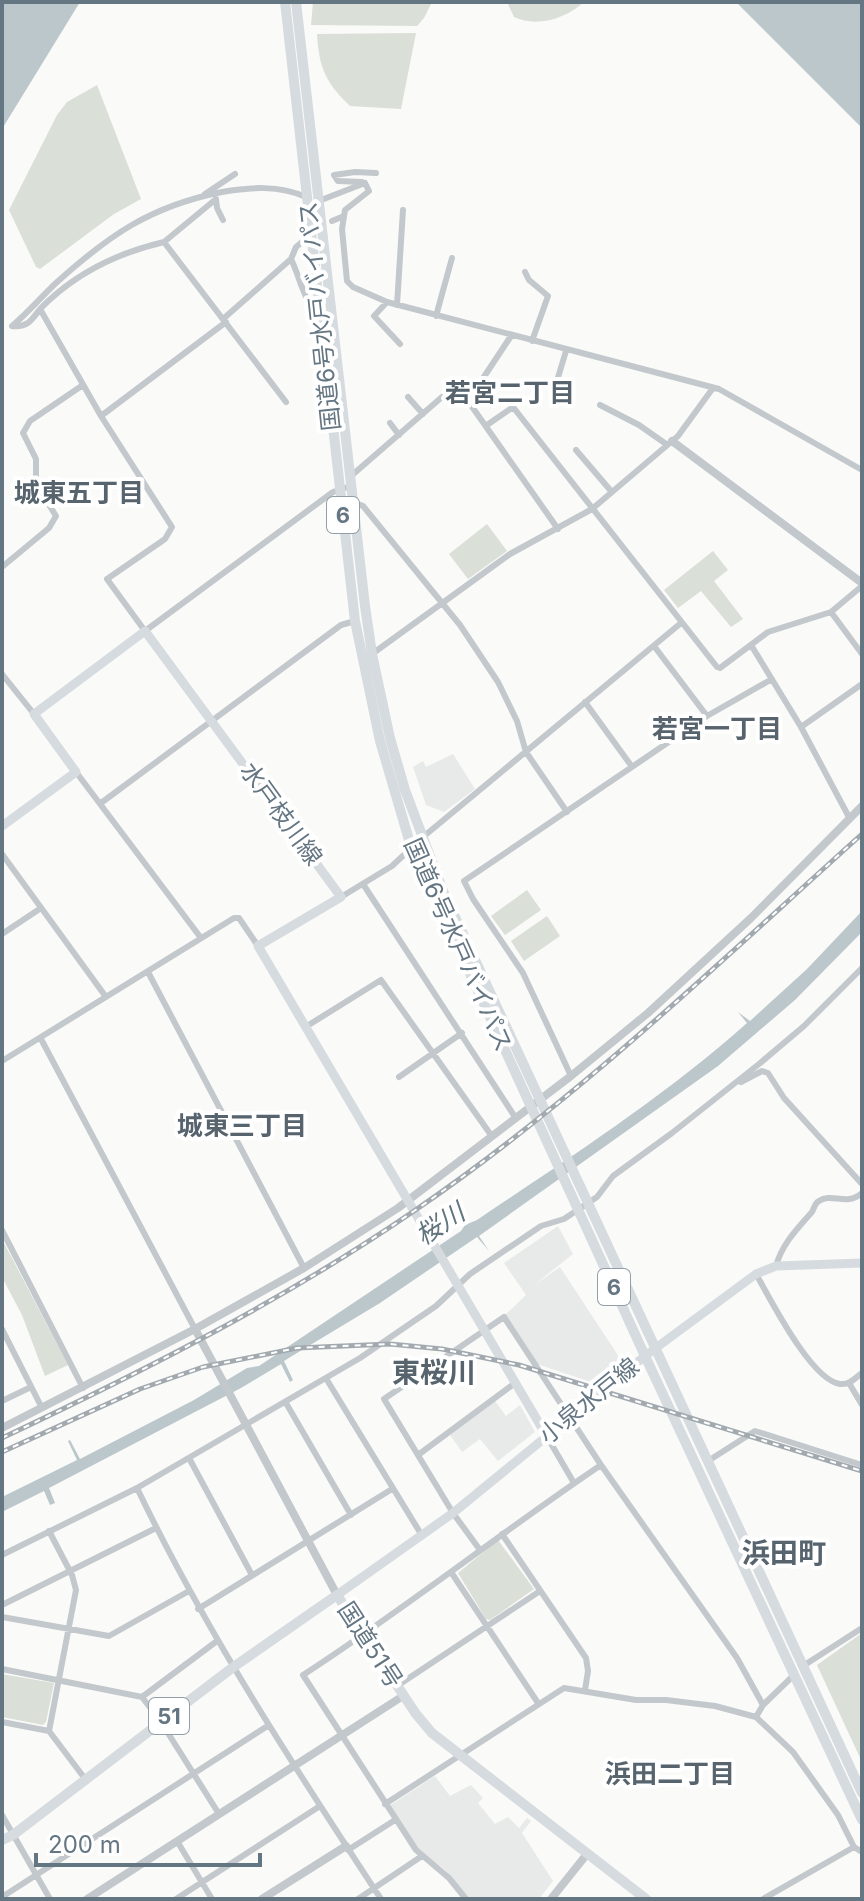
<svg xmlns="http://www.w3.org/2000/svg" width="864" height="1901" font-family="Inter,'Noto Sans JP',sans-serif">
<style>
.built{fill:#e8e9e9}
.green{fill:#dadfd7}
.water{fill:#bbc7cb}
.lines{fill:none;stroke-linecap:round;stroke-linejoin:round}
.minor{stroke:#c3c8cc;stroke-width:6}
.tertiary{stroke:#c3c8cc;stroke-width:8}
.secondary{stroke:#d6dbdf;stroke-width:9}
.trunk{stroke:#d6dbdf;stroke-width:10}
.rail-casing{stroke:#a2aab0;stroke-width:5}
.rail{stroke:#fff;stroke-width:2;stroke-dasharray:6;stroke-linecap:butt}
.labels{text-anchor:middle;stroke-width:8;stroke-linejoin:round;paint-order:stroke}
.shield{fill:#fff;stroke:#939fa8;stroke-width:2}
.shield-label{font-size:22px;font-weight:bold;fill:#657683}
.street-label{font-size:24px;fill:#657683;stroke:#fff}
.neighbourhood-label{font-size:26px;font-weight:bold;fill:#57646e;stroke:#fff}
.water-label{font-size:26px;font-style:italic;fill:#60757c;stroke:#fff}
.quarter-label{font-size:28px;font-weight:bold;fill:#57646e;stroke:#fff}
</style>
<rect width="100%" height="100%" fill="#fafaf8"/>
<path class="built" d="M453 754 475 789 444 812 426 805 413 767 423 761 426 767Z
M558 1226 573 1254 534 1285 560 1267 621 1360 594 1383 537 1364 505 1315 526 1295 504 1263Z
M495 1401 506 1416 520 1405 535 1432 498 1461 480 1439 462 1452 450 1435Z
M435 1776 450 1796 471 1785 483 1798 478 1803 495 1824 508 1817 519 1828 527 1818 531 1821 522 1833 553 1881 539 1899H470L444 1869 420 1852 389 1806Z"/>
<path class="green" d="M313 2H432L424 18 417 26 311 25Z
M507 2H584C567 18 537 28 514 17Z
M416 33 401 109 350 106C326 83 319 68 317 34Z
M97 85 141 199 114 214 40 269 36 267 9 210 57 115 67 102Z
M487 524 507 551 468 579 449 554Z
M713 551 728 570 714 581 743 619 731 627 701 591 678 608 664 590Z
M527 890 541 910 505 935 491 916Z
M547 916 560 936 524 961 511 941Z
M2 1239 68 1365 45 1376 22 1315 2 1277Z
M498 1540 534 1589 490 1620 486 1619 458 1573Z
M862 1633V1762L817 1665Z
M2 1674 54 1683 46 1722 43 1725 2 1717Z"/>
<path class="water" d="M2 2H80L2 129Z
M736 2H862V128Z
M862 911V932L795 1000 718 1066 479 1236 489 1251 477 1237 380 1303 292 1356 284 1361 293 1380 290 1382 281 1364 241 1388 49 1488 55 1503 50 1505 44 1491 2 1512V1497L77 1460 68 1441 70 1440 80 1459 194 1400 247 1368 259 1366 461 1231 465 1225 477 1220C569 1158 664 1097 747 1023L738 1012 750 1021 807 969Z"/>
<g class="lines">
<path class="minor" d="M362 182 338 181 334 175 355 172 376 173
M365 183 369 191 345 210 342 229 347 281 353 287 387 302 719 389 862 470
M205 194 235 174
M316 202 365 183
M332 221 344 216
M164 242 216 199 217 208 223 220
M291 259C300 277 303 301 319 314
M525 272 529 280 548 296 532 341
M387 302 374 316 400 344
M397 305 403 210
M40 309C74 274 117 253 164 242L286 402
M436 316 452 258
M223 319 291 259 296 247 302 242
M12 326C27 328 31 321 40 309L101 416 172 527 165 539 107 579 145 631 333 492 351 486
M12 326C28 313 41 297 56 283 109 235 151 206 222 192 250 187 279 185 306 197
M511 336 468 401 558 529
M556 384 566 351
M408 397 423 414
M600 405 639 425 666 444
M101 416 226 322
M390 423 399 435
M487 425 513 407 717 667 720 668 768 632 831 612 862 586
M576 450 611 491
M351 476 442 397
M353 502 363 506 460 625 498 682 517 721 526 752 567 812
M2 567 49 528 56 516 36 484V459L23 433 30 421 83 385
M831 612 862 654
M751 645 801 727 850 819
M654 646 707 716
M372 654 510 554 592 509 678 436 713 388
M2 674 34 714
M585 702 630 764
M801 727 862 684
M76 772 201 938
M101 803 341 625 355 621
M2 854 106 997
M363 884 515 1117
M341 897 392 866 423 837 681 623
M2 934 41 908
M148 972 304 1268
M307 1026 381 980 491 1135
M41 1039 195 1329
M2 1061 234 918H239L258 946
M571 1076 523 973 473 899 464 881 707 716 772 679
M399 1077 462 1033
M741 1082 762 1071 768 1073 784 1098 862 1184
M2 1230 83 1388
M776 1266C782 1244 797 1229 812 1212 814 1208 815 1203 819 1201 832 1192 846 1207 862 1193
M756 1274C771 1300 811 1380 840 1384 850 1385 855 1378 862 1373
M2 1329 42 1408
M327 1380 421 1534
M849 1383 862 1405
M2 1401 31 1387
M286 1403 351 1515
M546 1435 574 1483
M418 1455 515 1383
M189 1458 252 1575
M708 1461 755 1431 862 1465
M137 1488C206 1632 293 1765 381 1899
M502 1534 586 1658 588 1671 585 1690
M480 1550 453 1513 384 1399 504 1317 601 1465 737 1658 763 1705 756 1717
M2 1555 137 1488 360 1358 436 1306 470 1274 541 1226 564 1219 597 1197 613 1176 672 1133 759 1064 804 1026 862 968
M451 1572 538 1703
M2 1605 156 1528
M198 1609 392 1489
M2 1617 109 1636 189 1591
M803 1666 862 1628
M2 1669 142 1697 161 1722 219 1814
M397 1686 540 1591
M142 1697 217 1641
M763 1705 795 1674
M2 1722 49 1731 86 1780
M49 1731 76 1590 72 1575 49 1531
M385 1804 564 1688 636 1700H666L715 1706 756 1717 793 1752 838 1815 854 1847 862 1852
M2 1815 50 1899
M177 1841 212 1899
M348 1850 395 1820
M2 1897 269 1725
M176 1899 320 1806
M358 1899 422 1856
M466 1899 449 1878 416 1850 303 1675C405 1609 500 1533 601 1465
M763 1899 854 1847"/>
<path class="tertiary" d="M672 441 862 583
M195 1329 337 1595
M2 1428 195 1329 304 1268 398 1208 571 1076 648 1013 751 918 862 806
M87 1899 403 1696
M262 1899 346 1846
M551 1899 587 1854"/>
<path class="secondary" d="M2 826 76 772 34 714 145 631 341 897 258 946 546 1435
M337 1595 453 1513 645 1356 756 1274 776 1266 862 1263"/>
<path class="trunk" d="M285 2 355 621 380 741 409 840 645 1356 862 1820
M296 2 365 606 372 654 390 738 405 790 443 891 862 1793
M2 1840 13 1835 232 1668 337 1595 416 1714 432 1733 646 1899"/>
<defs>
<path id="rail" d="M2 1438C144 1371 284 1300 414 1211 578 1099 715 966 862 834
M2 1452 140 1389 203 1367 297 1348 390 1344 442 1349 519 1365 862 1471"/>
</defs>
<use href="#rail" class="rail-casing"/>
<use href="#rail" class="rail"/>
</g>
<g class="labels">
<g class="shield">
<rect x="327" y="497" width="32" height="36" rx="6"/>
<rect x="598" y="1269" width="32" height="36" rx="6"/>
<rect x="149" y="1698" width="40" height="36" rx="6"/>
</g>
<g class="shield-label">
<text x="343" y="523">6</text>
<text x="614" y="1295">6</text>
<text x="169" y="1724">51</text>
</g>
<g class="street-label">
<text transform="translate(320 316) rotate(-96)" y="8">国道6号水戸バイパス</text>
<text transform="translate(281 814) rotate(54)" y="8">水戸枝川線</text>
<text transform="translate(458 945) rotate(66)" y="8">国道6号水戸バイパス</text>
<text transform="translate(589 1401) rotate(-39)" y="8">小泉水戸線</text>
<text transform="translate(370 1645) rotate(57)" y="8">国道51号</text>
</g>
<g class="neighbourhood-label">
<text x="510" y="402">若宮二丁目</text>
<text x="79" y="502">城東五丁目</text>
<text x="717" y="738">若宮一丁目</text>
<text x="242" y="1135">城東三丁目</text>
<text x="670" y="1783">浜田二丁目</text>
</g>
<g class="water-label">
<text transform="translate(440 1224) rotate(-33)" y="9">桜川</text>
</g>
<g class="quarter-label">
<text x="434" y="1382">東桜川</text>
<text x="784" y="1563">浜田町</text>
</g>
</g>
<rect width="864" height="1901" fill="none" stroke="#657683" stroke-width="8"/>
<path d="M36 1853v12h224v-12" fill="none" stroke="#657683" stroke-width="4"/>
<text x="48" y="1853" font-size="24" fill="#657683" stroke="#ffffff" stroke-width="6" paint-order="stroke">200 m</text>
</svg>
